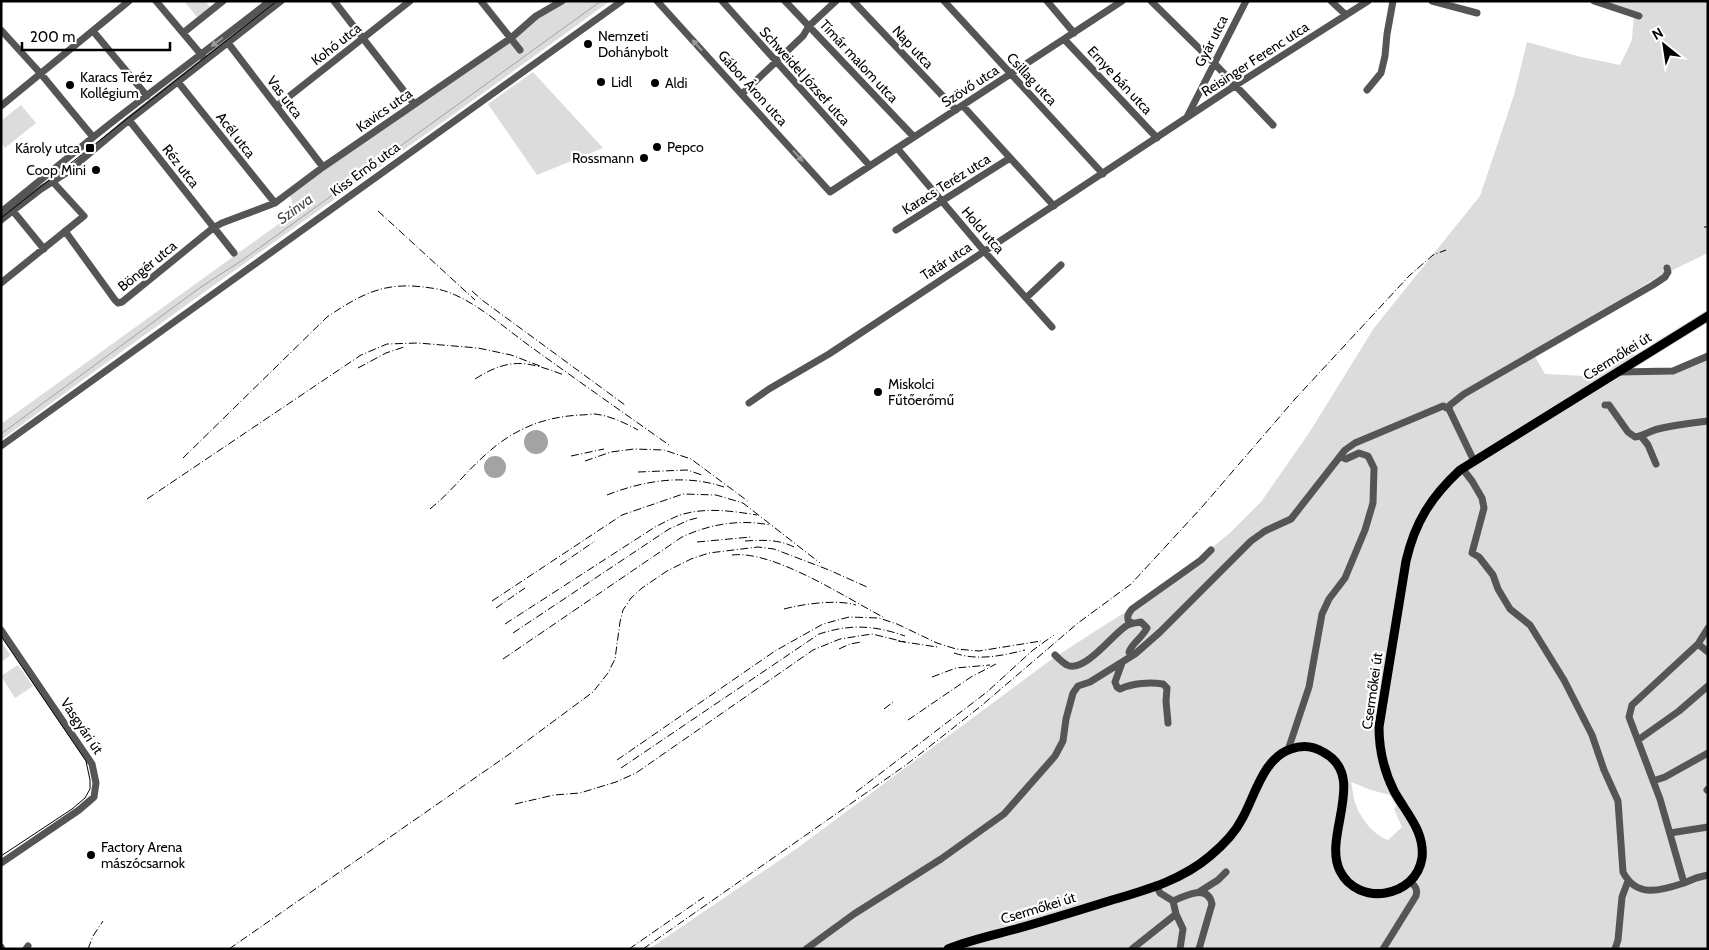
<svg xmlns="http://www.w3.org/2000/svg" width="1709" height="950" font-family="Cabin,sans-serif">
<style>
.green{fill:#dcdcdc;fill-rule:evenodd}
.water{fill:#a3a3a3}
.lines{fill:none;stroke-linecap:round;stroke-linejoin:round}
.stream{stroke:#a3a3a3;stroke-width:1}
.major-casing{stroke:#dbdbdb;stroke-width:11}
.minor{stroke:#555;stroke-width:7}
.major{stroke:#000;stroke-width:9}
.tram{stroke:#000;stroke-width:1}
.rail{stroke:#000;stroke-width:1;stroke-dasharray:8 2.5 1 2.5;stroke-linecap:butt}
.oneway{fill:#999}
.poi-dot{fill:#000;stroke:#fff;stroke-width:2}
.labels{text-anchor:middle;stroke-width:4.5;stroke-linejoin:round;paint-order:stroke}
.poi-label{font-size:14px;fill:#000;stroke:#fff;text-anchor:start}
.street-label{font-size:14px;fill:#000;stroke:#fff}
.water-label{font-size:15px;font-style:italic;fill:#444;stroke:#fff}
</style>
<rect width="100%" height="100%" fill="#fff"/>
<path class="green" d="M184 1H205L210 7 197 17Z
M559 1H610C408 149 202 291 1 440V424L280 223 292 208V200L289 195Z
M1601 1H1708V253L1656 278 1533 353 1545 374 1585 376 1632 350 1636 360 1619 371H1663L1708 359V949H649L796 849 1052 659 1133 607 1198 559 1231 532 1261 502 1309 433 1374 328 1480 196 1514 95 1527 42 1581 57 1620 65 1632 40 1634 12ZM1351 782 1371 790 1390 795V782L1400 800 1394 809 1402 827 1388 840C1374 835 1361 819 1356 805 1353 798 1353 789 1351 782Z
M533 72 603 148 537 175 488 104Z
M21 105 36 123 5 148 1 143V121Z
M1 642 11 655 1 662Z
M18 665 33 686 15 698 1 676Z"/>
<path class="water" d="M524 442a12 12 0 1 1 24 0a12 12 0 1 1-24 0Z
M484 467a11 11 0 1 1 22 0a11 11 0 1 1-22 0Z"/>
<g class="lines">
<path class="stream" d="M1 434 201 287 244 259 601 1"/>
<defs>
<path id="major" d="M948 949C970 940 994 935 1016 929 1048 920 1080 910 1112 900 1146 890 1182 880 1210 856 1222 846 1235 833 1242 819 1255 796 1263 758 1291 749 1302 745 1313 746 1323 752 1369 776 1322 836 1340 871 1358 907 1416 898 1422 858 1425 831 1406 813 1394 791 1384 771 1379 749 1379 727L1406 561C1415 522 1431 497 1460 470L1708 316"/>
</defs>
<use href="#major" class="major-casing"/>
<path class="minor" d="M156 1 204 58
M334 1 414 104
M481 1 520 50
M657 1 830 192 1122 1
M722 1 870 166
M785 1 914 137
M853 1 956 110
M944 1 1103 174
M1047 1 1074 33
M1151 1 1214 63 1273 125
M1331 1 1346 15
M1432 1 1477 13
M1594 1 1639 16
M1 30 41 74 93 137
M93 31 147 96
M183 33 223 1
M1064 39 1157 138
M228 43 323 167
M178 82 275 203
M1367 90 1381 73 1385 56 1387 34 1393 1
M742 94 803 36 809 26 836 1
M1 106 129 1
M277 106 410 1
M963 106 1054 206
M1187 117 1246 1
M129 120 234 253
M897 148 984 251 1052 327
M13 211 44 249
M1 212C45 177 88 140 133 106 179 71 224 37 270 1
M1 220 41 189 66 173 129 120 281 1
M896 230 1010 158
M65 231 115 300 118 303 122 302 213 228 222 223 275 203 323 167 511 38 536 16 562 1
M1 283 84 216 52 181
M1026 298 1061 265
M1619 372 1673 371 1708 356
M749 403 769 389 829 354 1236 85 1368 1
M1605 405H1609L1628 432 1635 437C1643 436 1650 431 1658 429 1674 425 1691 423 1708 421
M1449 409 1450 405 1464 394 1653 285 1665 277 1668 272 1667 268
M1641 436 1648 445 1656 464
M1 446 622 1
M1460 470 1465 472 1472 481 1482 498 1484 508 1472 553 1479 557 1493 575 1498 589 1510 609 1530 625 1564 680 1592 735 1604 770 1618 801 1623 872C1636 898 1660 891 1684 883L1660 799 1629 717 1632 705 1698 644 1708 652
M1133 623 1129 622C1126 616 1129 613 1132 609L1201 560 1211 550
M1 630 92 764 96 783 94 797 79 810 1 863
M1698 644 1708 628
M1055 655C1058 658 1063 663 1067 665 1084 674 1113 634 1126 626 1131 623 1136 623 1141 622L1147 628C1142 638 1132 643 1129 652L1131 655 1135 654 1160 632 1251 541 1265 531 1291 519 1345 450 1355 443 1443 406 1449 409 1474 461
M1122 663 1115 682 1117 687 1120 689C1133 683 1150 682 1163 684L1167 688 1166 701 1168 723
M1638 740 1679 711 1708 686
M1288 750 1309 687 1322 614 1329 599 1345 578 1365 530 1373 503 1374 468 1368 456 1359 453 1346 459 1341 457
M1653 781 1665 777 1708 753
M1707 790 1708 789
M1670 833 1708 827
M1684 883 1696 878 1708 875
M1199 892 1218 880 1226 872
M1173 901C1186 895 1208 884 1212 904L1199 949
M1176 914 1183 929 1180 949
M1 947 2 949
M26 949 28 946
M806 949 854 914 941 859 1004 814 1055 756 1063 741 1066 719 1073 693 1078 686 1090 682 1135 654
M1132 949 1176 914 1173 901 1160 893 1156 885
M1383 949 1416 896C1418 889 1415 886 1410 881
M1615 949 1618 940 1622 897 1628 881"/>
<use href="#major" class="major"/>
<path class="tram" d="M1 218 277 1
M1 636 86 761 90 780V789L85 798 72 809 1 856"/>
<path class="rail" d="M378 211 475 300
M1704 227H1708
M472 291 482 300 625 405
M358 368 386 353 404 347
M475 379C510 357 527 361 564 375
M571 456 604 449
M183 458 327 317C366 291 388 280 437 289 468 295 501 325 527 344 574 378 621 411 669 445
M585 461 611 452 634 449 664 450 691 459 749 502
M638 472 687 470 702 475
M607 495C645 480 686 474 724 487
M147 499 361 355 387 344 418 343 478 348 511 355 540 366
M430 509C450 493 465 473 484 456 512 430 542 417 580 415 585 415 591 414 595 414 611 416 625 423 638 430
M745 541C762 540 778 539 794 547
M697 542 751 537
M732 555C774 550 846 598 883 617
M560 565 595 541
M492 601 622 515 683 494 716 495 743 503 820 563
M496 608 525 588
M784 609C803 604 837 599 856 605
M505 624 655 527C663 523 672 518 680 515 705 507 732 511 757 515
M513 633 669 529 689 520 697 518
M898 641 937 647
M839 649 850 644 861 642
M954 653C978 661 1001 656 1025 650
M503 659 682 537C710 524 740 519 770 525
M932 677 956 668 990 665
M884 709 893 702
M908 720 971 677 996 664
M617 760 775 651 823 624 849 617 879 618 897 624 937 643 956 649 979 651 1041 641
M621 768 819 634C850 624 874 625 905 636
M856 792 987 692 1033 650 1054 635
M515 804 554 795 580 793 616 782 636 773 813 650 840 639 872 634 905 642
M88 949 93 936 103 921
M229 949 508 755 593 692 608 673 615 659 620 622 623 610 631 598 642 588 667 571 691 559 709 553 758 547 774 549 829 570 867 587
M629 949 704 897
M643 949 906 765 981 706 1078 623 1131 584 1202 507 1295 399 1409 276 1433 255 1446 250"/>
</g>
<defs><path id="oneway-solid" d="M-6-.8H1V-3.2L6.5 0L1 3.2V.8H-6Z" transform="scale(1.25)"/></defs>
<g class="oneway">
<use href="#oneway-solid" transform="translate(217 42) rotate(143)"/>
<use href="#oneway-solid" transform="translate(697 45) rotate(-132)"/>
<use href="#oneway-solid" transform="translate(798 156) rotate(48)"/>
</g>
<g class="poi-dot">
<circle cx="588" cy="44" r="5"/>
<circle cx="601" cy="82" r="5"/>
<circle cx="655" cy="83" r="5"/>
<circle cx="70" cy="85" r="5"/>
<circle cx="657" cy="147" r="5"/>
<rect x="85" y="143" width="10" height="10" rx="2.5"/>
<circle cx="644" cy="158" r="5"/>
<circle cx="96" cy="170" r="5"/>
<circle cx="878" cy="392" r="5"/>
<circle cx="91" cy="855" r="5"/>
</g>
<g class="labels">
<g class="poi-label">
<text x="598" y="41">Nemzeti<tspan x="598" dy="16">Dohánybolt</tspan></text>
<text x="80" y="82">Karacs Teréz<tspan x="80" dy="16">Kollégium</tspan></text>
<text x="611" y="87">Lidl</text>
<text x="665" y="88">Aldi</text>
<text x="667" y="152">Pepco</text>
<text x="80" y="153" text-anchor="end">Károly utca</text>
<text x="634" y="163" text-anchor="end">Rossmann</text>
<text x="86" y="175" text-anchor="end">Coop Mini</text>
<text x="888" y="389">Miskolci<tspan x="888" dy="16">Fűtőerőmű</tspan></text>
<text x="101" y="852">Factory Arena<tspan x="101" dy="16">mászócsarnok</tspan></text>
</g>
<g class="street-label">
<text transform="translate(1211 41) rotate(-63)" y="5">Gyár utca</text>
<text transform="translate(336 44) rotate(-38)" y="5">Kohó utca</text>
<text transform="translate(913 47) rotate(47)" y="5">Nap utca</text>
<text transform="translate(1255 59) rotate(-33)" y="5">Reisinger Ferenc utca</text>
<text transform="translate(859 61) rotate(47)" y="5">Tímár malom utca</text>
<text transform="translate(805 76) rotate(48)" y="5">Schweidel József utca</text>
<text transform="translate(1032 79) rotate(47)" y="5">Csillag utca</text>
<text transform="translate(1120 80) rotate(47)" y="5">Ernye bán utca</text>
<text transform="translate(970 86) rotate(-33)" y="5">Szövő utca</text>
<text transform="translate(753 88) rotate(48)" y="5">Gábor Áron utca</text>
<text transform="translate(285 97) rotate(53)" y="5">Vas utca</text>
<text transform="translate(384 110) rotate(-35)" y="5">Kavics utca</text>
<text transform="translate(236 135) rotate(52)" y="5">Acél utca</text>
<text transform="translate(181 166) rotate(52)" y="5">Réz utca</text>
<text transform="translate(365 169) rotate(-36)" y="5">Kiss Ernő utca</text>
<text transform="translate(946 184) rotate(-32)" y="5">Karacs Teréz utca</text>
<text transform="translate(983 230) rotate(49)" y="5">Hold utca</text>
<text transform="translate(946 261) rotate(-33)" y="5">Tatár utca</text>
<text transform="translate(147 266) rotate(-39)" y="5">Böngér utca</text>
<text transform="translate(1617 356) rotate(-32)" y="5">Csermőkei út</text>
<text transform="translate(1372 691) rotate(-82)" y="5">Csermőkei út</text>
<text transform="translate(82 726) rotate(56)" y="5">Vasgyári út</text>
<text transform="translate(1038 908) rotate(-17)" y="5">Csermőkei út</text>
</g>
<g class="water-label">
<text transform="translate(295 209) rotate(-36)" y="5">Szinva</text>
</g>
</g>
<rect width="1709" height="950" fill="none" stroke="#000000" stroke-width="5"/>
<g transform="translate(1664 45) rotate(330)" stroke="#ffffff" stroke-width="4" paint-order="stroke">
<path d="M0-4L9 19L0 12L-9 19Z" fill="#000000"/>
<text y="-8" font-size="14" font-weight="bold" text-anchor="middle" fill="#000000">N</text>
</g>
<path d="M22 42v8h148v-8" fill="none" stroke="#000000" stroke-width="2.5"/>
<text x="30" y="42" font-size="15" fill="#000000" stroke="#ffffff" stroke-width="4" paint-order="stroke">200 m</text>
</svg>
